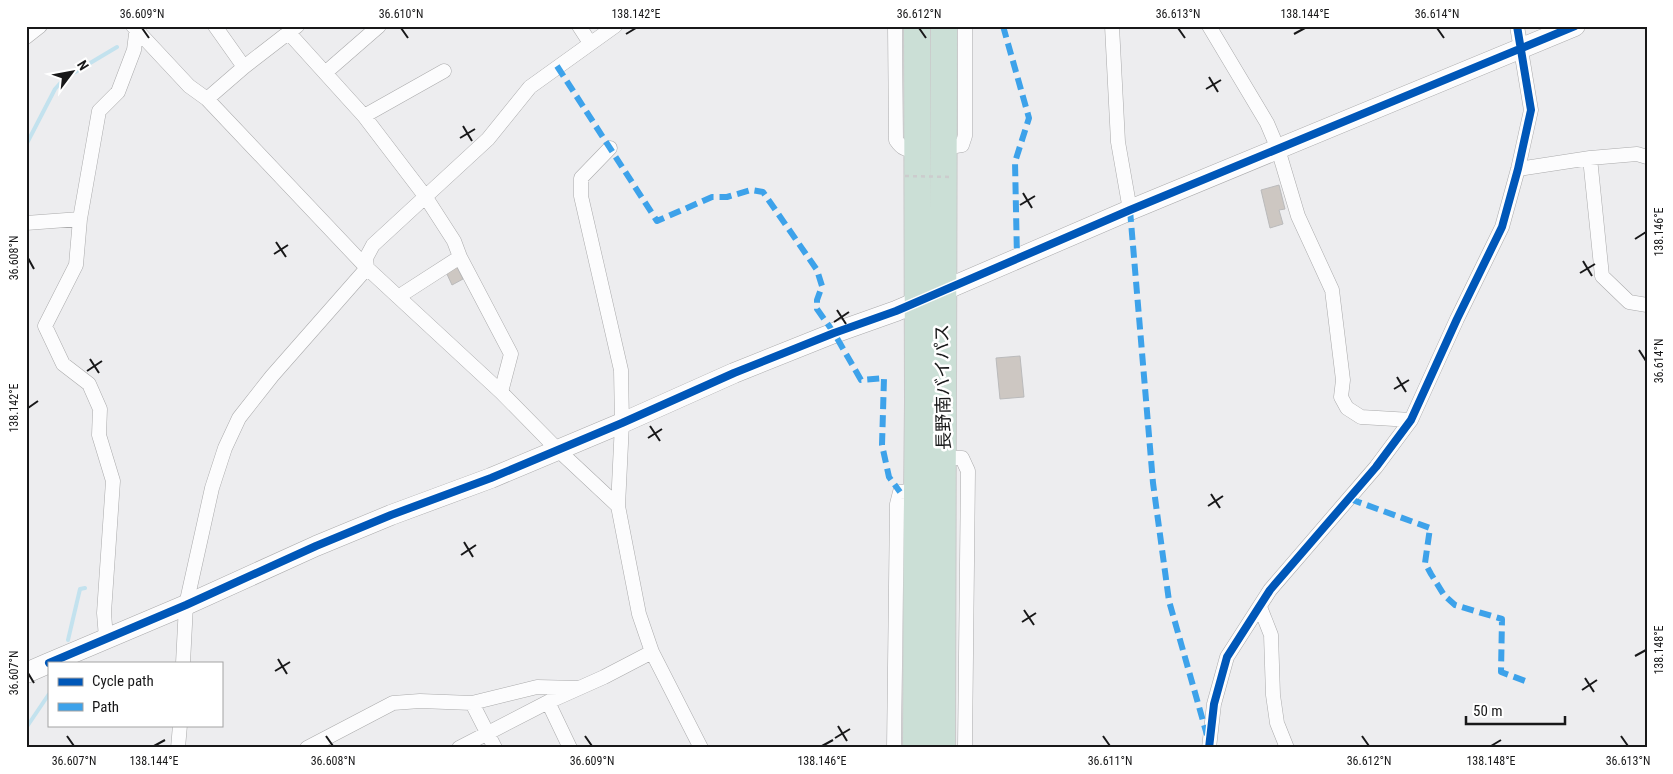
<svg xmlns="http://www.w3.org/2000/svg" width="1673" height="774" font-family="'Roboto Condensed','Noto Sans JP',sans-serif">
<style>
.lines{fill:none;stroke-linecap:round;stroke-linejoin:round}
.stream{stroke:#c3e2ee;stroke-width:4}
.building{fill:#cdc7c2;stroke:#bababb}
.street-casing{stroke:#aaaaab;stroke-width:15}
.secondary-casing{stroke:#aaaaab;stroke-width:21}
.highway-casing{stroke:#cacacb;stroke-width:28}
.street{stroke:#fcfcfd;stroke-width:14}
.secondary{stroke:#fcfcfd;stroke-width:20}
.highway{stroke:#cbdfd6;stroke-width:26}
.path-bridge{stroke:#cccccd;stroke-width:2.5;stroke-dasharray:4 4;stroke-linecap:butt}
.quiet{stroke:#3da2ea;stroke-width:6;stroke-dasharray:12 6;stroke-linecap:butt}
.cycleway-casing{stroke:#fff;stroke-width:11}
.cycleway{stroke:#0057b8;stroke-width:8}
.ticks{fill:none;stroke:#181819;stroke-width:2}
.labels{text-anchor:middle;stroke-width:5;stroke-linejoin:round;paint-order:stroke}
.street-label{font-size:18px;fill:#181819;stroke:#fff}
.neatline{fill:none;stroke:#181819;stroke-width:2}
.ticks-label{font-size:12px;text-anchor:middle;fill:#181819}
</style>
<rect width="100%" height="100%" fill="#ededef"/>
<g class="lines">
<path class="stream" d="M26 145 55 89 65 78 117 47
M68 640 80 589 85 588
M26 728 49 694"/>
</g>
<path class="building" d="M1279 185 1285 209 1279 210 1283 224 1270 228 1261 190Z
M457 267 463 279 452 285 446 272Z
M1020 356 1024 397 1000 399 996 358Z"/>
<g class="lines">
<defs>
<path id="street" d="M133 26 189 86 207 99 367 268 501 392 557 449 618 506
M215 26 244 67
M579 26 590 43
M895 26 896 140C902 149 906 150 917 150
M1112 26 1118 142 1130 210
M1209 26 1267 123 1278 149 1298 216 1332 290 1343 380 1341 397 1347 408 1361 417 1411 420
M288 32 364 116 425 196 454 241 460 257 511 354 501 392
M26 37 40 26
M325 73 379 26
M207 99 244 67 297 26
M364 116 444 71
M610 148 581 178V196L621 370 622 423 618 506 639 614 652 652 701 748
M943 148 962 145 965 136V26
M1590 158 1602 276 1629 302 1647 305
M1518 169 1590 158 1637 154 1647 157
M26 223 80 219
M398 297 460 257
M944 458H962L968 471 965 748
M1260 607 1271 635 1273 695 1277 723 1287 748
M106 638 104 613 113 481 99 435 100 409 89 384 63 364 45 326 76 265 80 219 99 111 118 92 134 50 137 26
M183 663 186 605 212 488 225 448 239 418 272 376 367 268 366 258 373 245 488 139 530 87 615 26
M548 702 570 748
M472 703 495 748
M178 748 180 725
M307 748 393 703 420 701 472 703 537 687 579 688
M459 748 548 702 604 677 652 652
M894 748 897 504 900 492 917 491
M1209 748 1214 704 1227 657 1270 590 1376 467 1411 420 1457 319 1502 227 1518 169 1531 110 1517 26"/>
<path id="secondary" d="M49 663 186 605 316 546 391 515 491 478 622 423 734 373 834 333 896 311 1130 210 1575 26
M26 673 49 663"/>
<path id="highway" d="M916 748 917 491 918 402 917 26
M942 748 944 26"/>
</defs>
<use href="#street" class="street-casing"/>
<use href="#secondary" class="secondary-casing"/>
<use href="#highway" class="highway-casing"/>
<use href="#street" class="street"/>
<use href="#secondary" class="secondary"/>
<use href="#highway" class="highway"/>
<path class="path-bridge" d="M905 176 952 177"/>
<path class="quiet" d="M1003 26 1029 118 1015 162 1017 258
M557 66 657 221 712 197H727L751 190 763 192 817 270 822 286 817 300V309L834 333 861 380 884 378 882 445 889 477 900 492
M1130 210 1153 483 1169 601 1207 735
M1350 499 1430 528 1425 563 1431 574 1444 595 1455 605 1502 619 1501 672 1528 682"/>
<defs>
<path id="cycleway" d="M49 663 186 605 316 546 391 515 491 478 622 423 734 373 834 333 896 311 1130 210 1575 26
M1209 748 1214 704 1227 657 1270 590 1376 467 1411 420 1457 319 1502 227 1518 169 1531 110 1517 26"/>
</defs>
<use href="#cycleway" class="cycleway-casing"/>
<use href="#cycleway" class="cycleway"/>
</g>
<path class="ticks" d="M142 28 149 38M401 28 408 38M919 28 926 38M1178 28 1185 38M1437 28 1444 38M626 34 636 28M1294 34 1305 28M1209 77 1218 92M1206 89 1221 80M463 126 472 141M460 138 475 129M1023 193 1032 208M1020 205 1035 196M1635 239 1646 232M276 242 286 257M274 254 288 245M28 258 34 269M1583 261 1592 276M1580 273 1595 264M837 310 846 324M834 322 849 312M1639 350 1646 361M90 359 99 373M87 371 102 361M1397 377 1406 392M1394 389 1409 380M28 408 38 401M650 426 660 441M648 438 662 429M1211 494 1220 508M1208 506 1223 496M464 542 473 557M461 555 476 545M1024 610 1034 625M1022 622 1036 613M1635 656 1646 650M278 659 287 674M275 671 290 662M28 673 34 683M1585 678 1594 692M1582 690 1597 680M838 726 847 741M67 736 74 746M326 736 333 746M585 736 592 746M1103 736 1110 746M1362 736 1369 746M1621 736 1628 746M835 738 850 729M154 746 165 740M822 746 833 740M1491 746 1501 740"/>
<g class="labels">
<g class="street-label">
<text transform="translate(943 387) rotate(-91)" y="6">長野南バイパス</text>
</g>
</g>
<rect width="1673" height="774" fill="none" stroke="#ffffff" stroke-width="55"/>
<rect x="48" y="662" width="175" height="65" fill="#ffffff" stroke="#a3a3a3"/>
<rect x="58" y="678" width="25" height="8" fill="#0057b8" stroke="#a3a3a3"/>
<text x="92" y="686" font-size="15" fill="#181819">Cycle path</text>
<rect x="58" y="703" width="25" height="8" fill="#3da2ea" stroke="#a3a3a3"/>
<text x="92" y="712" font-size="15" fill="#181819">Path</text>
<g transform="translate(72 72) rotate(58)" stroke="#ffffff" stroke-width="4" paint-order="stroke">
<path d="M0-4L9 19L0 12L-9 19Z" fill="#181819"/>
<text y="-8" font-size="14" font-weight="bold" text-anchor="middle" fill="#181819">N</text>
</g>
<path d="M1466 716v8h99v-8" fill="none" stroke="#181819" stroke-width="2.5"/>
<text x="1473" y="716" font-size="15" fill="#181819" stroke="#ffffff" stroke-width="4" paint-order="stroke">50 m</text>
<rect x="28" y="28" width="1618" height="718" class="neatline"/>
<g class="ticks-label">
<text x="142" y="18">36.609°N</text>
<text x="401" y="18">36.610°N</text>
<text x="636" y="18">138.142°E</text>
<text x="919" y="18">36.612°N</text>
<text x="1178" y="18">36.613°N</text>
<text x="1305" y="18">138.144°E</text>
<text x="1437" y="18">36.614°N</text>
<text transform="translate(1659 232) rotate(-90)" y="4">138.146°E</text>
<text transform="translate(14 258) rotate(-90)" y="4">36.608°N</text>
<text transform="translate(1659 361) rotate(-90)" y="4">36.614°N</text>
<text transform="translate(14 408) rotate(-90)" y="4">138.142°E</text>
<text transform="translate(1659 650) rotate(-90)" y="4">138.148°E</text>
<text transform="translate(14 673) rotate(-90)" y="4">36.607°N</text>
<text x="74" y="765">36.607°N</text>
<text x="154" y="765">138.144°E</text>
<text x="333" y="765">36.608°N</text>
<text x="592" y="765">36.609°N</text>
<text x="822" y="765">138.146°E</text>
<text x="1110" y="765">36.611°N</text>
<text x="1369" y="765">36.612°N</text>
<text x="1491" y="765">138.148°E</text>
<text x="1628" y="765">36.613°N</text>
</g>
</svg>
